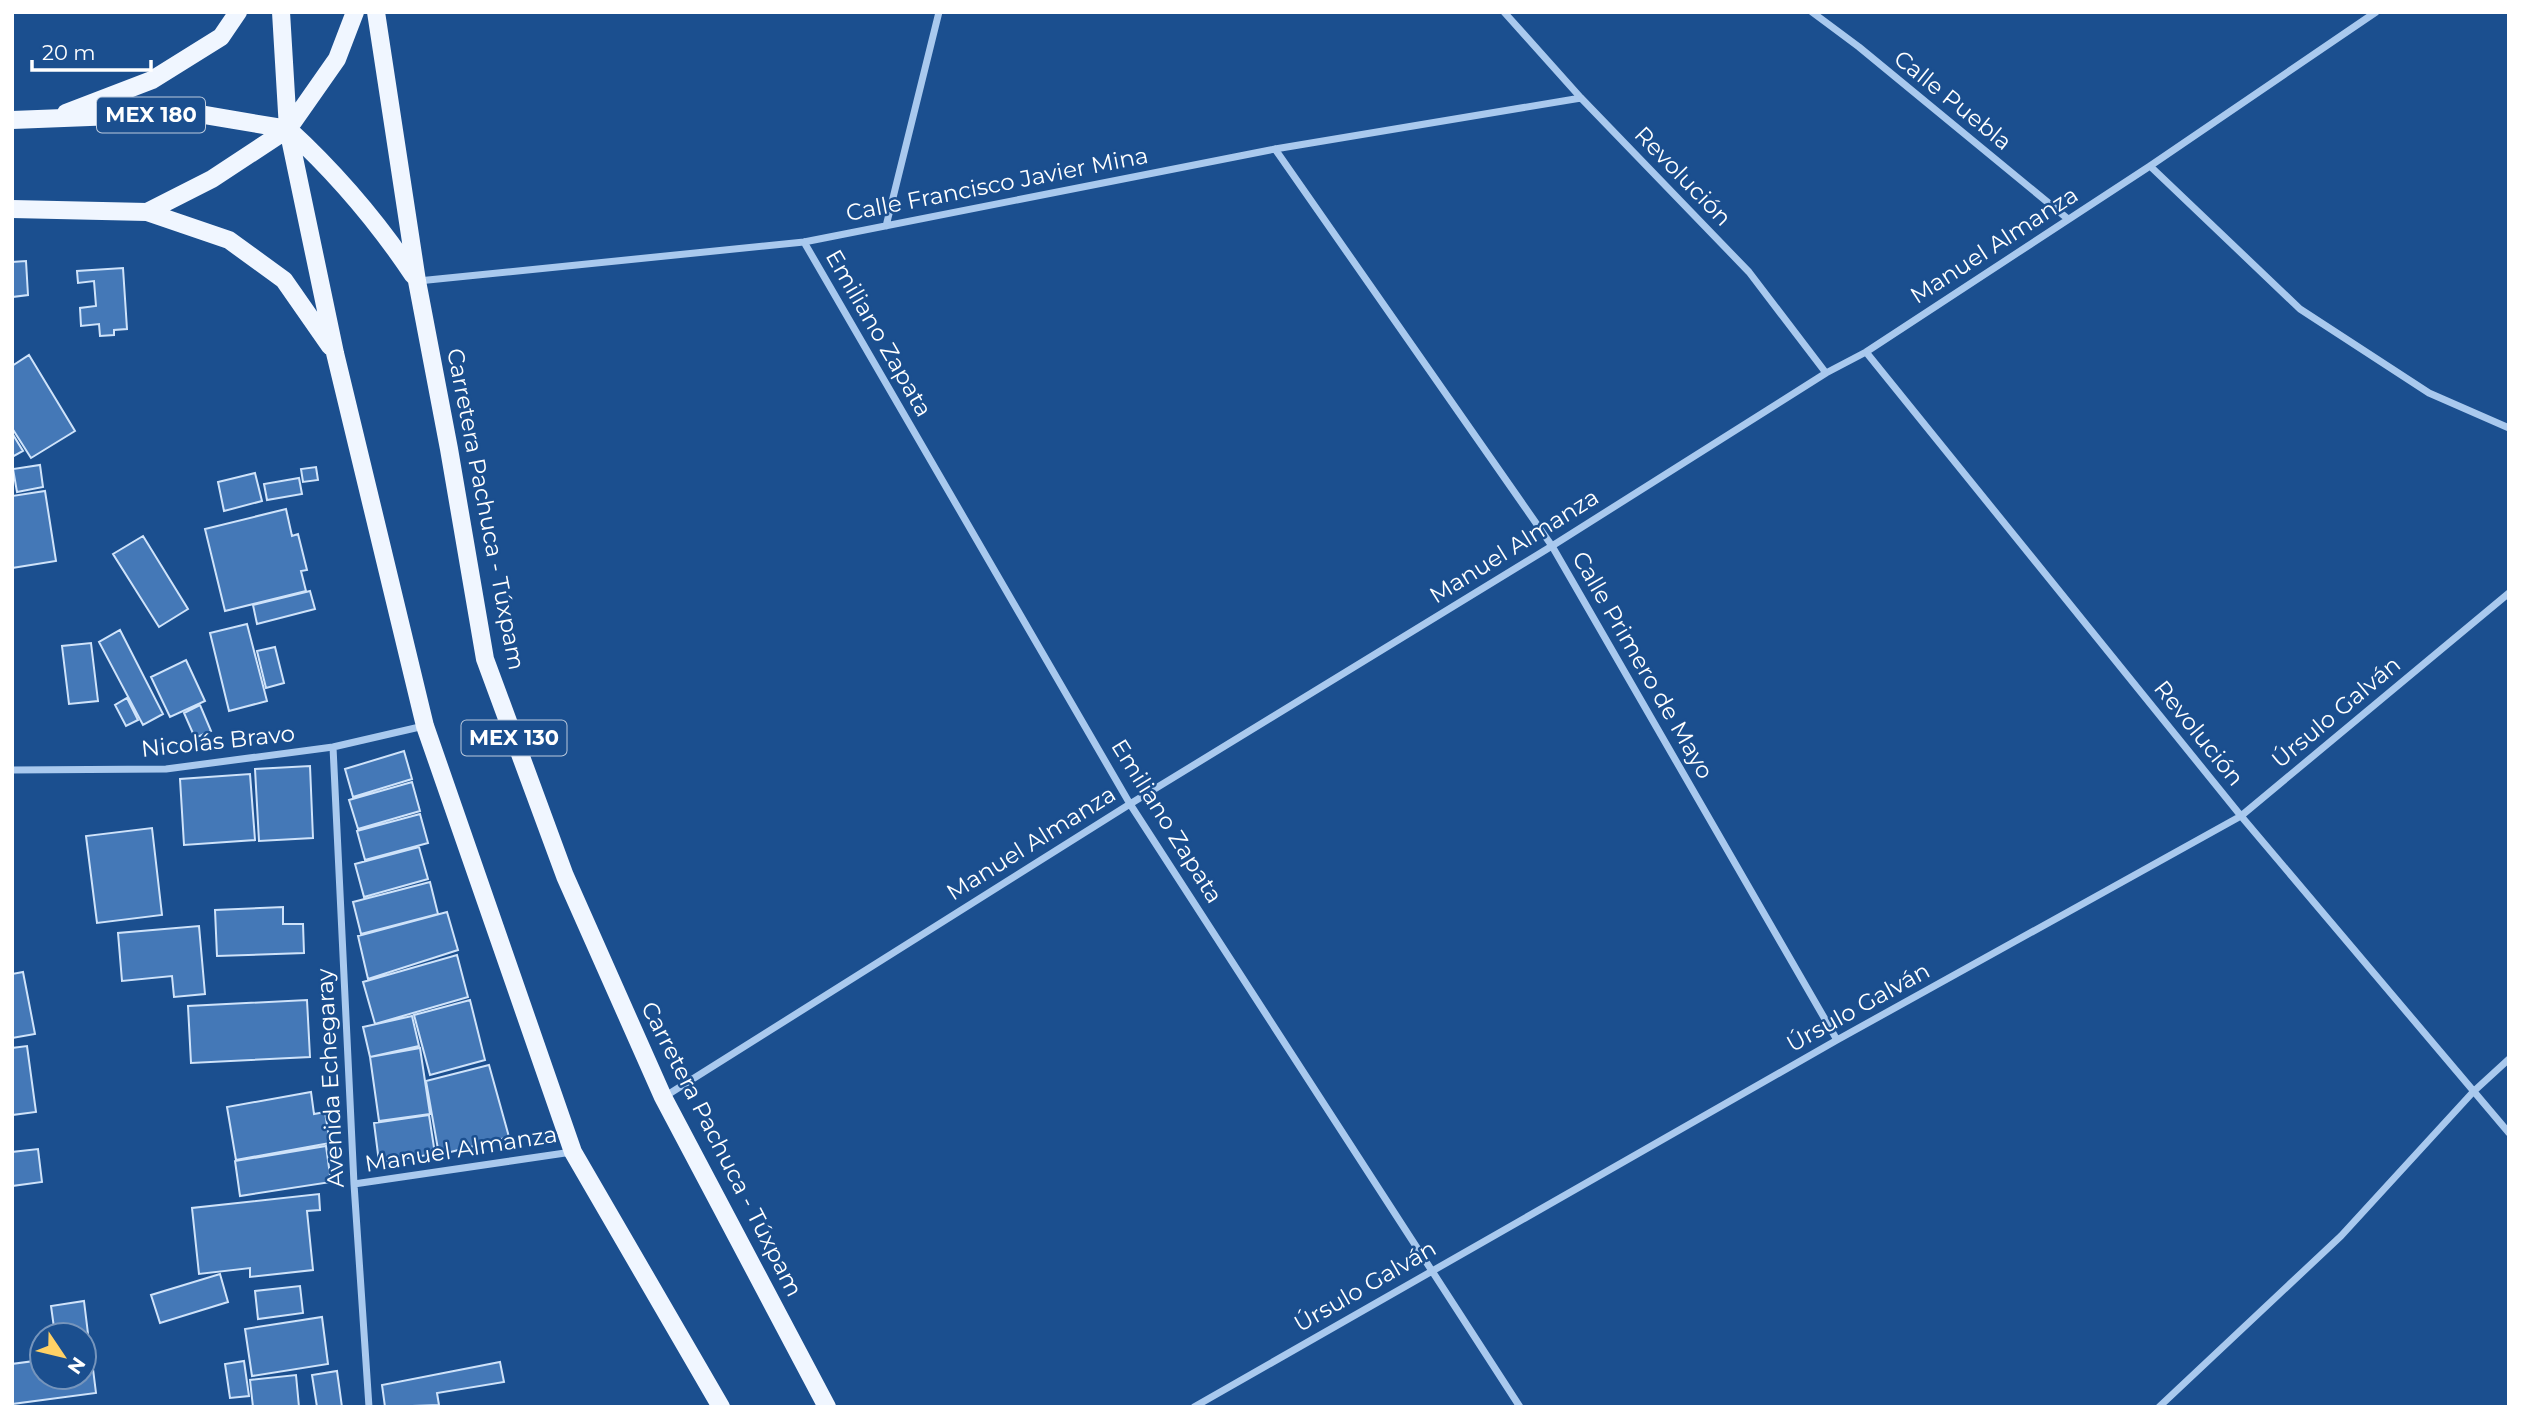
<svg xmlns="http://www.w3.org/2000/svg" width="2521" height="1419" font-family="Montserrat,sans-serif">
<style>
.building{fill:#4478b7;stroke:#cfe3fa;stroke-width:2}
.lines{fill:none;stroke-linecap:round;stroke-linejoin:round}
.minor{stroke:#a9c9ee;stroke-width:7}
.primary{stroke:#f0f6ff;stroke-width:18}
.labels{text-anchor:middle;stroke-width:5;stroke-linejoin:round;paint-order:stroke}
.shield{fill:#1b4f8f;stroke:#bbcadd;stroke-width:2}
.shield-label{font-size:21px;font-weight:bold;fill:#fff}
.street-label{font-size:23px;fill:#fff;stroke:#1b4f8f}
</style>
<rect width="100%" height="100%" fill="#1b4f8f"/>
<path class="building" d="M26 261 28 295 12 297V262Z
M123 268 127 329 114 330V335L100 336 99 324 81 326 80 308 96 306 94 281 78 283 77 271Z
M29 355 75 431 31 458 12 428V366Z
M12 433 23 451 12 457Z
M40 465 43 487 17 492 13 469Z
M316 467 318 480 303 482 301 469Z
M255 473 262 501 224 511 218 482Z
M299 478 302 494 267 500 264 484Z
M45 491 56 561 12 568V496Z
M286 509 292 536 298 534 307 570 301 571 306 591 225 611 205 529Z
M143 536 188 609 159 627 113 554Z
M310 591 315 609 257 624 253 605Z
M247 624 267 701 229 711 210 633Z
M120 630 163 714 143 725 99 642Z
M91 643 98 701 69 704 62 646Z
M275 647 284 683 266 688 257 651Z
M186 660 205 701 170 717 151 677Z
M127 698 138 720 126 726 115 705Z
M200 705 211 731 195 738 184 713Z
M404 751 412 779 353 797 345 769Z
M310 766 313 838 259 841 255 769Z
M250 774 255 840 184 845 180 779Z
M412 782 420 811 358 829 349 800Z
M420 814 428 843 365 860 357 831Z
M152 828 162 915 97 923 86 836Z
M419 847 428 879 364 897 355 864Z
M430 882 438 914 361 934 353 902Z
M283 907V924H303L304 953 217 956 215 910Z
M447 912 458 950 368 979 358 936Z
M199 926 205 994 174 997 172 976 122 981 118 933Z
M457 955 468 997 375 1024 363 982Z
M23 972 35 1034 12 1038V974Z
M307 1000 310 1057 191 1063 188 1006Z
M470 1000 485 1060 430 1075 414 1015Z
M412 1016 419 1046 370 1057 363 1027Z
M27 1046 36 1112 12 1115V1048Z
M420 1048 430 1114 379 1121 370 1057Z
M489 1065 509 1137 439 1155 426 1081Z
M311 1092 314 1114 325 1112 330 1143 236 1160 227 1107Z
M429 1115 435 1154 379 1162 374 1123Z
M326 1146 331 1182 240 1196 235 1161Z
M38 1149 42 1182 12 1186V1152Z
M319 1194 320 1210 307 1211 313 1270 250 1277V1268L199 1274 192 1208Z
M220 1274 228 1302 160 1323 151 1295Z
M300 1286 303 1313 258 1319 255 1291Z
M84 1301 90 1350 84 1351V1335H55L51 1306Z
M322 1317 328 1364 252 1376 245 1329Z
M91 1353 96 1393 12 1404V1364L42 1360V1377H84V1354Z
M244 1361 249 1396 230 1398 225 1364Z
M500 1362 504 1382 437 1393 439 1405 385 1407 382 1385Z
M337 1371 342 1407H317L312 1375Z
M296 1375 299 1407H253L250 1380Z"/>
<g class="lines">
<path class="minor" d="M1504 12 1581 98 1749 272 1826 373
M1812 12 1859 47 2068 219
M1275 149 1552 546 1837 1040
M2150 166 2300 309 2429 393 2509 428
M886 226 939 12
M804 242 1130 804 1520 1407
M418 281 804 242 1275 149 1581 98
M1866 352 2241 816 2509 1133
M333 747 354 1184 369 1407
M12 770 166 769 333 747 424 726
M664 1097 1130 804 1552 546 1826 373 1866 352 2150 166 2376 12
M354 1184 572 1152
M1194 1407 1837 1040 2241 816 2509 593
M2159 1407 2341 1236 2473 1092 2509 1059"/>
<path class="primary" d="M281 12 288 129 335 353 425 726 573 1152 721 1407
M376 12 417 281 449 449 485 659 565 876 663 1097 827 1407
M66 113 152 80 221 37 238 12
M12 120 193 113 288 129
M288 129C336 173 377 221 413 275
M12 209 147 212 212 179 288 129 337 59 355 12
M147 212 229 240 284 280 330 346"/>
</g>
<g class="labels">
<g class="shield">
<rect x="97" y="97.5" width="108" height="35" rx="5"/>
<rect x="461.5" y="720.5" width="105" height="35" rx="5"/>
</g>
<g class="shield-label">
<text x="151" y="122">MEX 180</text>
<text x="514" y="745">MEX 130</text>
</g>
<g class="street-label">
<text transform="translate(1953 100) rotate(39)" y="8">Calle Puebla</text>
<text transform="translate(1683 176) rotate(46)" y="8">Revolución</text>
<text transform="translate(997 184) rotate(-11)" y="8">Calle Francisco Javier Mina</text>
<text transform="translate(1994 245) rotate(-33)" y="8">Manuel Almanza</text>
<text transform="translate(879 333) rotate(60)" y="8">Emiliano Zapata</text>
<text transform="translate(486 509) rotate(79)" y="8">Carretera Pachuca - Túxpam</text>
<text transform="translate(1514 546) rotate(-32)" y="8">Manuel Almanza</text>
<text transform="translate(1643 665) rotate(60)" y="8">Calle Primero de Mayo</text>
<text transform="translate(2336 712) rotate(-40)" y="8">Úrsulo Galván</text>
<text transform="translate(2199 733) rotate(51)" y="8">Revolución</text>
<text transform="translate(218 741) rotate(-6)" y="8">Nicolás Bravo</text>
<text transform="translate(1167 821) rotate(58)" y="8">Emiliano Zapata</text>
<text transform="translate(1031 843) rotate(-32)" y="8">Manuel Almanza</text>
<text transform="translate(1858 1007) rotate(-29)" y="8">Úrsulo Galván</text>
<text transform="translate(330 1078) rotate(-93)" y="8">Avenida Echegaray</text>
<text transform="translate(461 1149) rotate(-9)" y="8">Manuel Almanza</text>
<text transform="translate(722 1149) rotate(63)" y="8">Carretera Pachuca - Túxpam</text>
<text transform="translate(1365 1286) rotate(-30)" y="8">Úrsulo Galván</text>
</g>
</g>
<rect width="2521" height="1419" fill="none" stroke="#ffffff" stroke-width="28"/>
<g transform="translate(63 1356) rotate(125)"><circle r="33" fill="#1b4f8f" stroke="#7695bc" stroke-width="2"/>
<path d="M0-5L12 26L0 18L-12 26Z" fill="#ffd166"/>
<text y="-10" font-size="19" font-weight="bold" text-anchor="middle" fill="#ffffff">N</text>
</g>
<path d="M32 60v10h119v-10" fill="none" stroke="#ffffff" stroke-width="3.5"/>
<text x="42" y="60" font-size="21" fill="#ffffff" stroke="#1b4f8f" stroke-width="5" paint-order="stroke">20 m</text>
</svg>
